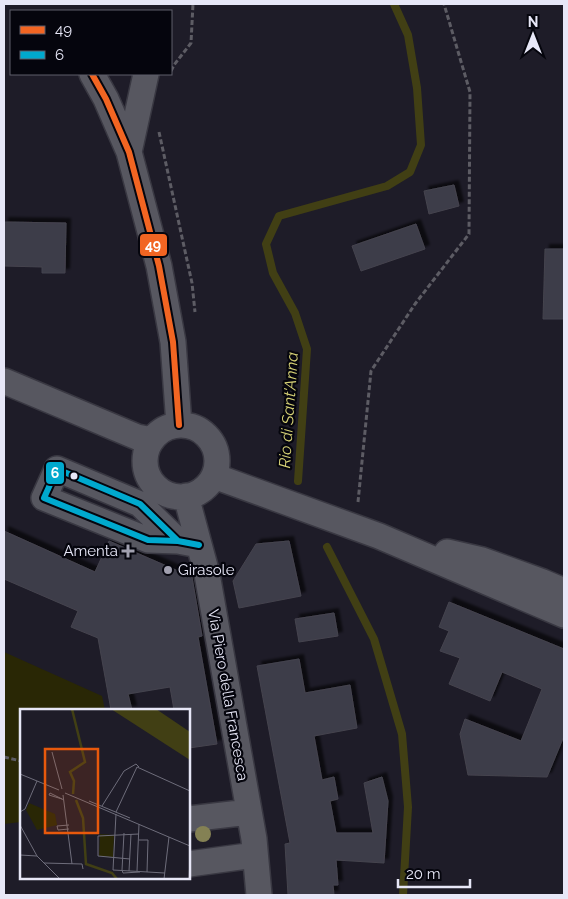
<svg xmlns="http://www.w3.org/2000/svg" width="568" height="899" font-family="Raleway,sans-serif">
<style>
.green{fill:#292705}
.lines{fill:none;stroke-linecap:round;stroke-linejoin:round}
.stream{stroke:#413f14;stroke-width:8}
.building{fill:#3e3c4a;stroke:#45444e;filter:url(#shadow)}
.minor-casing{stroke:#393842;stroke-width:28}
.path{stroke:#5d5c64;stroke-width:3;stroke-dasharray:5 2.5;stroke-linecap:butt}
.minor{stroke:#575760;stroke-width:25}
.bus-1-casing{stroke:#05050d;stroke-width:10}
.bus-2-casing{stroke:#05050d;stroke-width:10}
.bus-1{stroke:#f26522;stroke-width:6}
.bus-2{stroke:#00a9ce;stroke-width:6}
.tree{fill:#848154}
.bus-dot{fill:#e7e7f7;stroke:#05050d;stroke-width:2}
.poi-dot{fill:#a1a0af;stroke:#05050d;stroke-width:2}
.labels{text-anchor:middle;stroke-width:4.5;stroke-linejoin:round;paint-order:stroke}
.poi-label{font-size:15px;fill:#e7e7f7;stroke:#05050d;text-anchor:end}
.street-label{font-size:15px;fill:#e7e7f7;stroke:#05050d}
.water-label{font-size:16px;font-style:italic;fill:#d6d176;stroke:#05050d}
.inset-river{fill:none;stroke:#413f14;stroke-width:2.5}
.inset-road{fill:none;stroke:#6e6d7b;stroke-width:1}
.view{fill:#e8590c;fill-opacity:0.15;stroke:#e8590c;stroke-width:2.5}
.inset-edge{fill:none;stroke:#e7e7f7;stroke-width:2.5}
.line-badge{stroke:#05050d;stroke-width:2}
.badge-label{font-size:14px;text-anchor:middle;font-weight:bold;fill:#fff}
</style>
<defs>
<filter id="shadow"><feDropShadow dx="4.5" dy="-4.5" stdDeviation="1" flood-color="#0009"/></filter>
</defs>
<rect width="100%" height="100%" fill="#1e1c28"/>
<path class="green" d="M4 652 102 696 105 710H21V822L4 824Z"/>
<g class="lines">
<path class="stream" d="M298 481 307 349 295 313 273 273 266 244 279 216 387 186 410 172 421 145 417 88 408 35 394 4
M327 547 374 639 402 734 408 807 403 895"/>
</g>
<path class="building" d="M454 185 459 206 429 214 424 191Z
M4 222 66 223 65 273H42V267L4 266Z
M416 224 425 249 361 271 352 246Z
M545 249H564V319H543Z
M4 531 95 572 109 541 192 577 202 636 198 637 217 744 189 748V710H174L170 687 128 694 132 710H111L98 638 71 627 78 611 4 579Z
M289 541 301 596 239 608 233 581 256 544Z
M449 602 564 649V736L547 777 468 775 460 734 465 719 521 741 542 689 502 672 490 701 449 684 460 658 440 651 449 631 439 627Z
M334 613 338 636 299 642 295 619Z
M299 659 305 693 350 685 357 728 314 736 322 780 334 777 338 799 330 801 336 833H373L364 783 382 777 388 801 384 863 336 860 338 885H333L334 895H288L285 844 290 843 257 666Z"/>
<g class="lines">
<defs>
<path id="minor" d="M92 74 106 99 129 152 159 266 173 342 179 425
M129 152 146 74
M4 381 137 437 152 440
M145 461a36 36 0 1 1 72 0a36 36 0 1 1-72 0Z
M214 476 379 536 564 615
M186 496 207 574 254 839 259 895
M178 541 148 540 44 498 57 469 140 504 178 541 199 545
M447 552 482 560 543 582 564 591
M189 819 249 812
M189 864 255 855"/>
</defs>
<use href="#minor" class="minor-casing"/>
<path class="path" d="M171 71 174 65 191 43 193 4
M159 132 192 283 195 312
M358 502 371 371 415 304 469 234 470 92 444 4
M4 757 21 761"/>
<use href="#minor" class="minor"/>
<defs>
<path id="bus-1" d="M92 74 106 99 129 152 159 266 173 342 179 425"/>
<path id="bus-2" d="M178 541 148 540 44 498 57 469 140 504 178 541 199 545"/>
</defs>
<use href="#bus-1" class="bus-1-casing"/>
<use href="#bus-2" class="bus-2-casing"/>
<use href="#bus-1" class="bus-1"/>
<use href="#bus-2" class="bus-2"/>
</g>
<circle class="tree" cx="203" cy="834" r="8"/>
<circle class="bus-dot" cx="74" cy="476" r="4.5"/>
<g class="poi-dot">
<path d="M125.5 543.5h5v5h5v5h-5v5h-5v-5h-5v-5h5z"/>
<circle cx="168" cy="570" r="5"/>
</g>
<g class="labels">
<g class="poi-label">
<text x="118" y="556">Amenta</text>
<text x="178" y="575" text-anchor="start">Girasole</text>
</g>
<g class="street-label">
<text transform="translate(228 695) rotate(80)" y="5">Via Piero della Francesca</text>
</g>
<g class="water-label">
<text transform="translate(288 410) rotate(-86)" y="6">Rio di Sant'Anna</text>
</g>
</g>
<g transform="translate(20 709)">
<rect width="170" height="170" fill="#1e1c28"/>
<path d="M9 94 35 105 37 116 17 121 6 101ZM80 125 94 126 93 148 79 147Z" fill="#292705"/>
<path d="M91 0H136L170 23V51Z" fill="#413f14"/>
<path class="inset-river" d="M52 0 65 53 50 63 54 72 53 85M56 91 63 109 66 155 92 164 97 170"/>
<path class="inset-road" d="M32 43 42 80M0 65 39 81M45 84 170 137M43 86 52 155M42 90 29 86 30 84 44 91M69 92 110 109M82 97 104 62 116 55 119 58M0 103 5 100 17 72M96 103 117 58 170 82M96 105 93 161 145 164M0 116 17 147 40 170M49 116 37 117 38 121 49 120M119 131H128L127 163M0 146 17 147M110 150 78 147V127L119 125M24 154 62 155 63 160M102 161 104 124M102 161 103 164 120 163M109 162 111 125M117 162 119 115M144 170 149 128M169 170 170 149"/>
<path class="view" d="M25 40H78V124H25Z"/>
<rect width="170" height="170" class="inset-edge"/>
</g>
<g class="line-badge">
<rect x="139" y="233" width="29" height="24" rx="5" fill="#f26522"/>
<rect x="45" y="461" width="20" height="24" rx="5" fill="#00a9ce"/>
</g>
<g class="badge-label">
<text x="153" y="250">49</text>
<text x="55" y="478">6</text>
</g>
<rect width="568" height="899" fill="none" stroke="#e7e7f7" stroke-width="10"/>
<rect x="10" y="10" width="162" height="65" fill="#05050d" stroke="#5f5f6b"/>
<rect x="20" y="26" width="25" height="8" fill="#f26522" stroke="#5f5f6b"/>
<text x="55" y="35" font-size="15" fill="#e7e7f7">49</text>
<rect x="20" y="51" width="25" height="8" fill="#00a9ce" stroke="#5f5f6b"/>
<text x="55" y="60" font-size="15" fill="#e7e7f7">6</text>
<g transform="translate(533 35)" stroke="#05050d" stroke-width="4" paint-order="stroke">
<path d="M0-4L9 19L0 12L-9 19Z" fill="#e7e7f7"/>
<text y="-8" font-size="14" font-weight="bold" text-anchor="middle" fill="#e7e7f7">N</text>
</g>
<path d="M398 879v8h72v-8" fill="none" stroke="#e7e7f7" stroke-width="2.5"/>
<text x="406" y="879" font-size="15" fill="#e7e7f7" stroke="#05050d" stroke-width="4" paint-order="stroke">20 m</text>
</svg>
